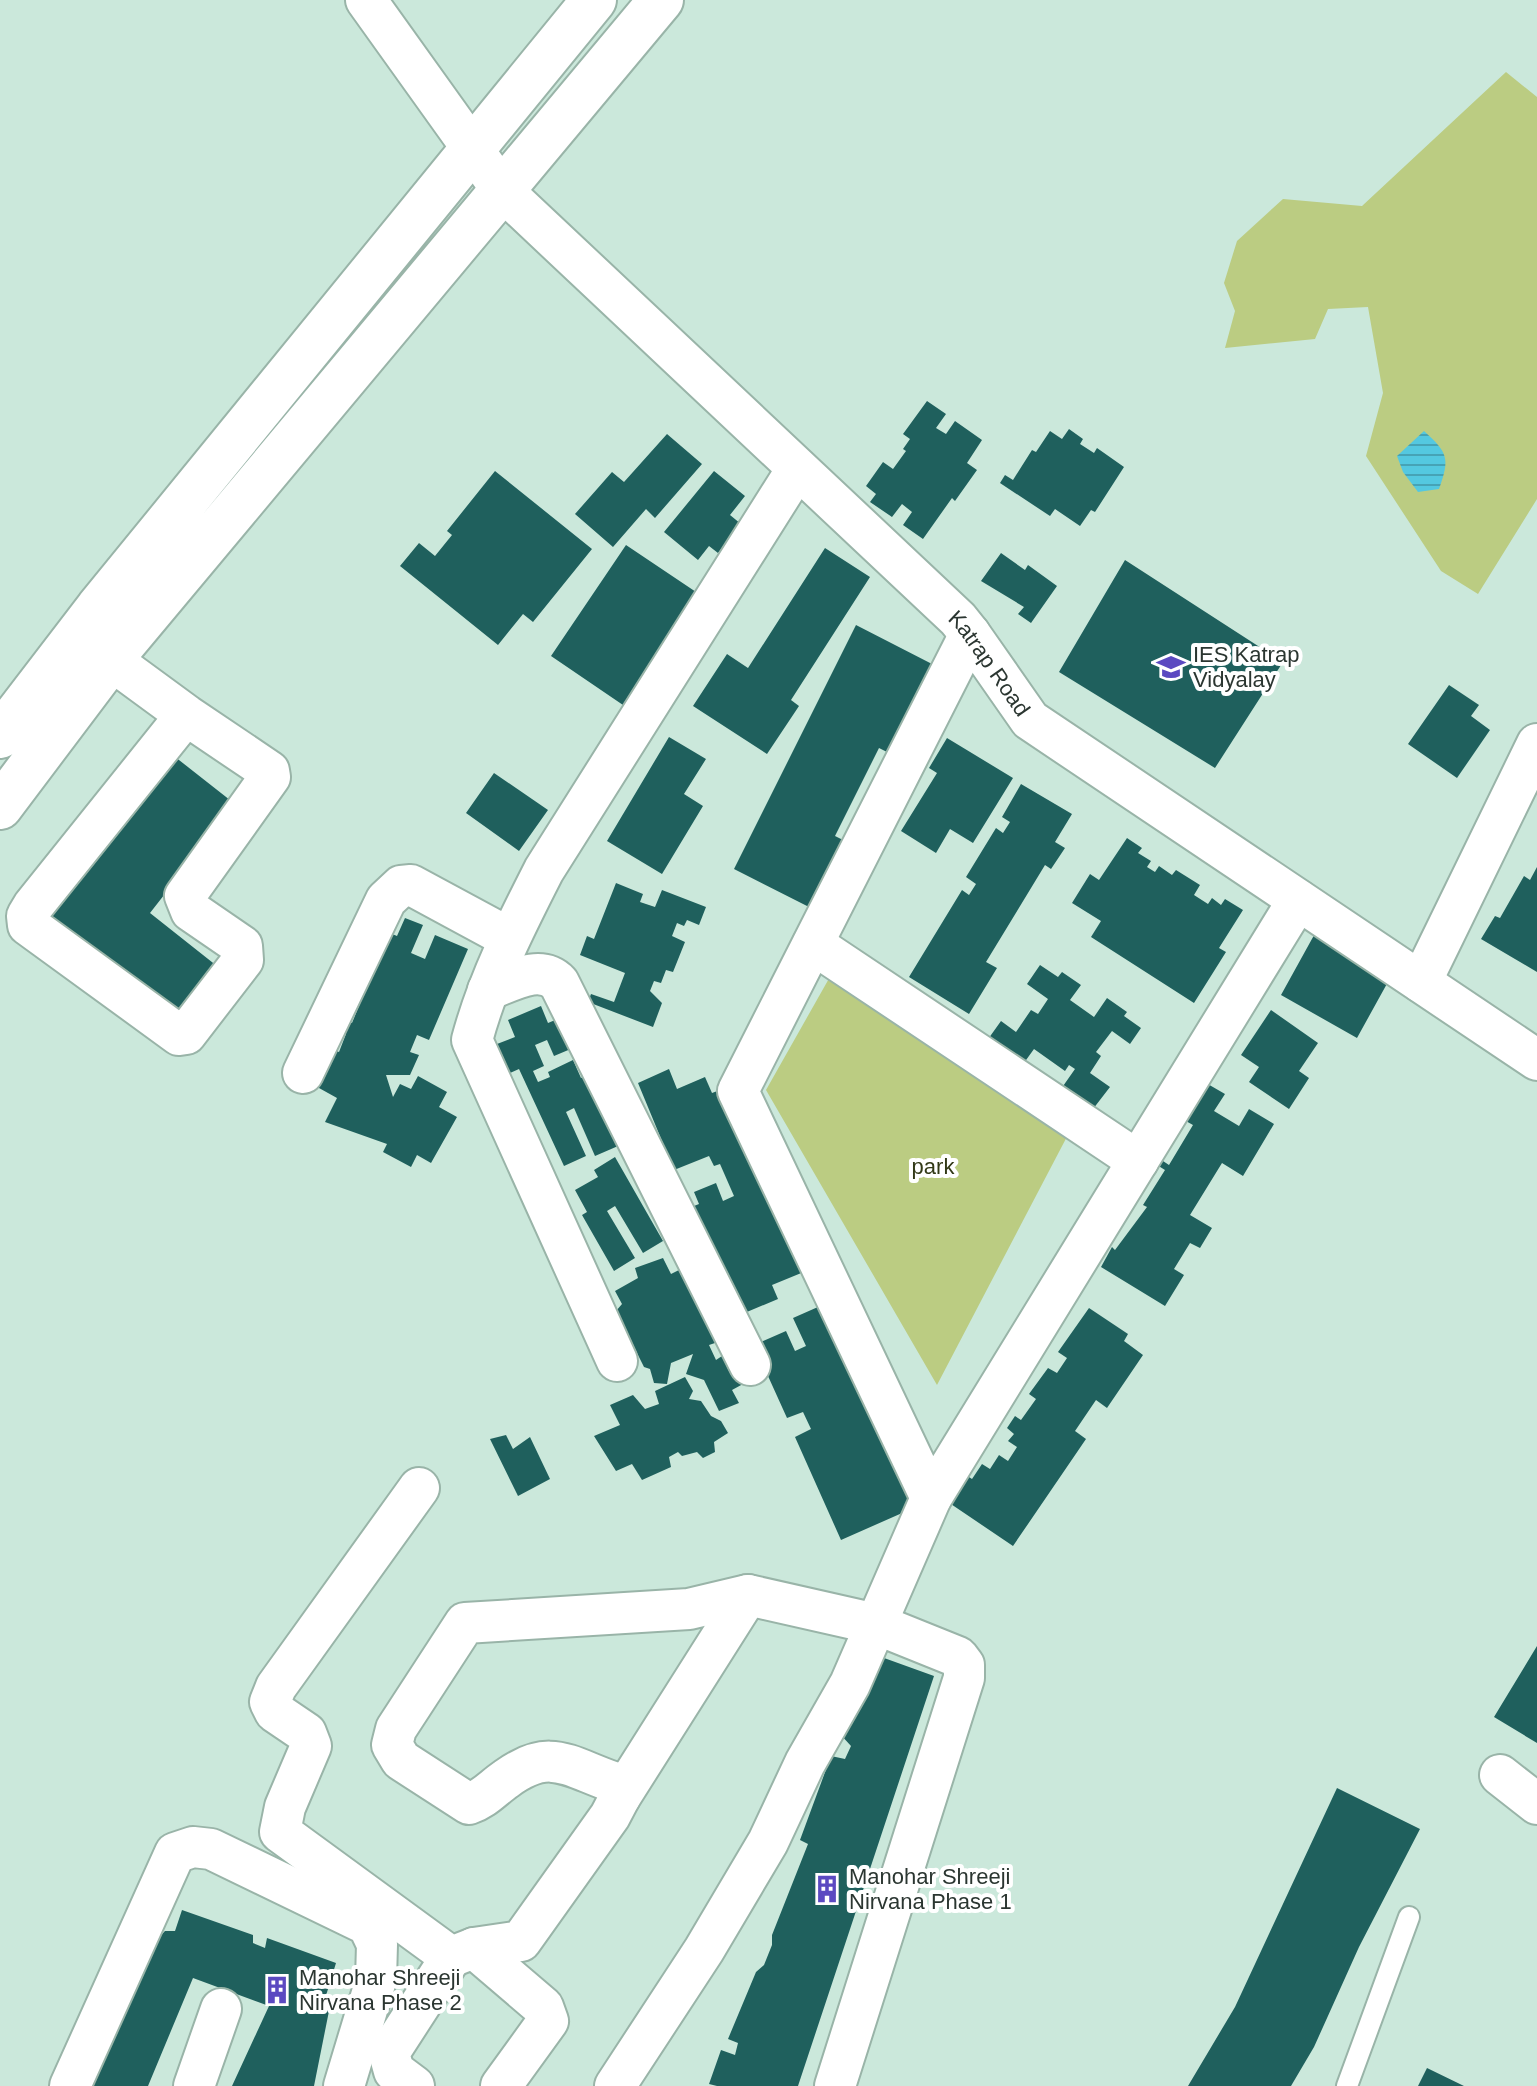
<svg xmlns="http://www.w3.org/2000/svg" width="1537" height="2086" font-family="Arial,sans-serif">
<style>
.green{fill:#bbcc82}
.water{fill:url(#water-rules)}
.building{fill:#1f605d}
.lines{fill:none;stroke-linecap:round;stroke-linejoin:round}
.service-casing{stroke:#99b4a8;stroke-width:24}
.minor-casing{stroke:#99b4a8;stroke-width:44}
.tertiary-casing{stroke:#99b4a8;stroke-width:48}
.service{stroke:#fff;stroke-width:20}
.minor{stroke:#fff;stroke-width:40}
.tertiary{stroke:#fff;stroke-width:44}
.labels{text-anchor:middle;stroke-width:8;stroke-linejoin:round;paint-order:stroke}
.poi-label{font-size:22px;fill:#2b3631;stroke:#fff;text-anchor:start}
.street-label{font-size:22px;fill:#2b3631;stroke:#fff}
.park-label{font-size:22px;fill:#323917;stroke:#fff}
</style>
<defs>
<pattern id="water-rules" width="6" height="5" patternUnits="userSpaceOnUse" patternTransform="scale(2)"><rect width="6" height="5" fill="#54c8e0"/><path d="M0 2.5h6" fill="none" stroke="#46a3b6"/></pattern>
</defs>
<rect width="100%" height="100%" fill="#cbe8db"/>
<path class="green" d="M1506 72 1537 97V499L1478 594 1441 571 1366 456 1383 393 1368 307 1328 309 1315 339 1225 348 1235 311 1224 283 1237 241 1283 199 1362 206Z
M831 975 1071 1129 937 1385 766 1090Z"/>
<path class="water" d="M1424 431C1448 453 1450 458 1439 489L1418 492 1403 472 1397 456Z"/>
<path class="building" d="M927 401 946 414 936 428 946 434 955 421 982 440 967 463 977 470 955 501 952 498 923 539 903 525 912 512 902 504 892 517 870 502 876 494 866 486 883 462 893 469 906 451 903 449 910 439 903 434Z
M1069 429 1083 439 1080 444 1094 453 1097 448 1124 467 1095 512 1091 510 1080 526 1055 509 1050 516 1000 483 1005 475 1013 480 1032 450 1036 452 1050 431 1062 439Z
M667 434 702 464 655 518 646 509 613 547 575 514 612 472 624 482Z
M495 471 592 549 533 622 523 614 498 645 400 566 419 543 435 556 452 535 447 531Z
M714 471 745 496 730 515 741 524 718 553 709 546 698 560 664 532Z
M626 545 699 594 623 705 551 656Z
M825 548 870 577 791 700 799 706 767 754 693 706 727 654 748 668Z
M1001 553 1025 570 1028 565 1057 586 1031 623 1018 614 1024 607 981 581Z
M1125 560 1283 662 1215 768 1059 672Z
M856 625 932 664 887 752 879 748 835 836 843 840 809 907 734 869Z
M1449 685 1479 705 1471 716 1490 730 1457 778 1408 744Z
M669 737 706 759 684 794 703 806 662 874 607 841Z
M947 738 1013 778 973 843 950 829 936 853 901 831 937 773 929 768Z
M165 749 235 804 150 913 227 974 184 1028 37 913Z
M494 773 548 810 519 851 466 813Z
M1021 784 1072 814 1055 842 1065 848 1051 869 1045 865 986 962 997 968 969 1014 909 977 962 890 969 895 976 884 966 877 996 828 1003 833 1010 822 1002 817Z
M1127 838 1142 848 1138 853 1151 861 1147 867 1155 872 1159 866 1172 875 1176 870 1200 885 1194 895 1208 904 1212 898 1221 905 1225 899 1243 910 1219 948 1226 952 1194 1003 1091 937 1101 921 1072 903 1090 874 1099 880Z
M1537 867V972L1481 939 1495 916 1500 918 1524 876 1530 880Z
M616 883 643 894 640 902 655 907 662 890 706 907 699 925 687 920 684 926 677 923 672 936 685 942 673 972 666 970 661 983 654 981 650 991 662 1003 653 1027 588 1002 591 994 614 1002 625 973 580 955 587 936 594 939Z
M405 918 423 925 411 953 425 959 435 935 468 949 429 1040 417 1035 410 1052 419 1055 410 1075H386L393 1097 400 1084 411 1089 418 1076 447 1092 439 1107 457 1117 431 1163 417 1155 411 1167 383 1152 387 1144 325 1122 337 1098 310 1083 325 1046 339 1052 346 1034 334 1029 339 1017 352 1023 361 1001 345 994 385 931 397 936Z
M1318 928 1394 971 1357 1038 1281 995Z
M1040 965 1058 977 1062 972 1081 985 1070 1000 1094 1017 1107 998 1127 1012 1124 1016 1141 1028 1130 1044 1112 1031 1096 1052 1101 1056 1090 1073 1110 1087 1093 1109 1061 1089 1075 1069 1069 1065 1065 1071 1034 1049 1021 1067 986 1042 1001 1021 1016 1032 1031 1010 1038 1014 1048 999 1027 984Z
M541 1006 548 1023 572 1013 585 1043 554 1056 547 1040 535 1045 544 1066 533 1071 538 1082 550 1077 548 1072 573 1060 581 1078 587 1075 625 1143 595 1156 574 1108 566 1112 586 1156 564 1166 519 1069 510 1073 497 1044 515 1037 508 1020Z
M1271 1010 1318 1043 1299 1071 1309 1078 1289 1109 1249 1082 1259 1067 1241 1055Z
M669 1069 677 1089 705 1077 712 1093 720 1090 811 1269 772 1285 778 1299 735 1317 689 1208 699 1204 694 1192 716 1183 723 1201 734 1196 720 1164 714 1166 709 1156 674 1170 638 1083Z
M1206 1083 1225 1094 1214 1111 1239 1126 1249 1109 1274 1124 1243 1176 1222 1163 1190 1215 1212 1228 1200 1248 1190 1243 1174 1269 1184 1275 1165 1306 1101 1267 1112 1247 1115 1250 1147 1207 1143 1205 1165 1170 1157 1165 1160 1159 1169 1165 1193 1125 1184 1120Z
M615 1157 663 1241 643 1253 615 1206 607 1211 635 1258 614 1271 582 1215 587 1212 575 1190 598 1177 594 1170Z
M663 1258 671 1274 679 1270 689 1290 693 1288 721 1341 709 1345 716 1360 722 1356 729 1371 737 1367 743 1384 732 1390 739 1403 719 1411 704 1380 686 1374 693 1354 671 1363 667 1384 654 1383 650 1369 644 1367 616 1311 622 1304 615 1291 638 1278 635 1268Z
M827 1303 918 1506 841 1540 795 1437 811 1429 803 1412 787 1418 754 1345 786 1331 795 1351 806 1346 793 1318Z
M1089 1308 1128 1334 1124 1341 1143 1355 1107 1408 1096 1400 1075 1431 1086 1439 1013 1546 942 1498 960 1471 972 1479 982 1464 990 1469 999 1455 1008 1461 1017 1447 1008 1441 1014 1434 1007 1428 1015 1416 1021 1420 1036 1399 1029 1394 1048 1368 1057 1373 1067 1358 1058 1352Z
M685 1377 693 1391 689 1399 701 1401 711 1416 721 1421 728 1433 714 1442 715 1452 703 1458 697 1452 682 1456 678 1452 669 1457 671 1467 642 1480 632 1464 616 1471 594 1436 620 1425 610 1405 633 1395 645 1409 659 1404 655 1391Z
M506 1435 513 1449 530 1437 550 1479 518 1496 490 1439Z
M1537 1646V1743L1494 1717Z
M873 1654 934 1676 798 2086H717L709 2084 721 2050 735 2055 738 2043 728 2039 756 1972 764 1965 772 1945V1935L808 1844 800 1840 831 1756 845 1759 851 1746 840 1734 876 1677 864 1674Z
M1337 1788 1420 1829 1359 1947 1314 2047 1291 2086H1188L1235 2007Z
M182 1910 253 1935V1943L265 1948 267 1938 336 1963 324 2002 330 2006 314 2086H232L269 2006 193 1978 148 2086H84L146 1951 165 1931H175Z
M1427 2068 1464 2086H1418Z"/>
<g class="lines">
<defs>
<path id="service" d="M1347 2086 1409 1917"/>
<g id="minor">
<path id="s1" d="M366 0 502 190 958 619 970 634 1030 720 1537 1060"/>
<path d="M970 634 738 1091 931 1498 1298 900"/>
<path d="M111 660 186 715 33 906 27 916 28 925 179 1035 186 1034 243 960 242 946 191 911 185 896 270 777 269 771 186 715"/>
<path d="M813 944 1138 1161"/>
<path d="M1421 982 1537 744"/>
<path d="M488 990C510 982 540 963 559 983L750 1365"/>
<path d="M303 1073 386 900 401 886 411 885 509 938"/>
<path d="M617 1361 472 1040C488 980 516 925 544 870L797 469"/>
<path d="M419 1488 276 1687 270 1702 275 1712 306 1733 311 1746 285 1807 280 1832 451 1957 474 1948 521 1941 610 1816 620 1797 613 1782C567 1766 550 1747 506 1779 493 1788 484 1799 469 1804L401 1760 392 1745 396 1729 465 1623 689 1609 748 1595 876 1624 958 1657 964 1665V1678L835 2086"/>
<path d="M1500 1775 1537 1804"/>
<path d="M620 1797 748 1595"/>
<path d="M474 1948 543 2007 548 2021 501 2086"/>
<path d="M70 2086 175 1853 193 1847 211 1849 368 1925 377 1944 376 1980 344 2086"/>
<path d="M194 2086 221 2009"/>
<path d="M414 2086 394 2071 389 2053 451 1957"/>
<path d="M615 2086 704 1950 768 1842 805 1763 850 1684 931 1498"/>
</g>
<path id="tertiary" d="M0 736 98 608 594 0
M0 807 119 649 661 0"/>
</defs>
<use href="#service" class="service-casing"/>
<use href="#minor" class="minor-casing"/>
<use href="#tertiary" class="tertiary-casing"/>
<use href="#service" class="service"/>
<use href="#minor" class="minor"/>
<use href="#tertiary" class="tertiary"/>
</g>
<defs>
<symbol id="school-bare" viewBox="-9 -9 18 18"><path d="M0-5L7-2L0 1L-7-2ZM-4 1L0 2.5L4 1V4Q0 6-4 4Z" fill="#5b49c1" stroke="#fff" stroke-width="2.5" paint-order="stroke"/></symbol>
<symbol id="building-bare" viewBox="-9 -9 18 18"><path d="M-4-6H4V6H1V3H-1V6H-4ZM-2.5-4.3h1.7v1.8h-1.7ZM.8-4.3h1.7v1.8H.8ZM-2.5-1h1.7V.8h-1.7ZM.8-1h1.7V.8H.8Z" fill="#5b49c1" stroke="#fff" stroke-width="2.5" paint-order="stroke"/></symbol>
</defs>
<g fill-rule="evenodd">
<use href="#school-bare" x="1151" y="647" width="40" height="40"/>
<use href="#building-bare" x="807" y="1869" width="40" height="40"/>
<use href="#building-bare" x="257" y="1970" width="40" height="40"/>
</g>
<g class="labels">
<g class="poi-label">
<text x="1193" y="662">IES Katrap<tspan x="1193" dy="25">Vidyalay</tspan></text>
<text x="849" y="1884">Manohar Shreeji<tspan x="849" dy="25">Nirvana Phase 1</tspan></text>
<text x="299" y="1985">Manohar Shreeji<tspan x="299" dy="25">Nirvana Phase 2</tspan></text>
</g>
<g class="street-label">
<text dy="8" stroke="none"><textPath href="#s1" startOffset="914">Katrap Road</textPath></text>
</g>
<g class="park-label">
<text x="933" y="1174">park</text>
</g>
</g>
</svg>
